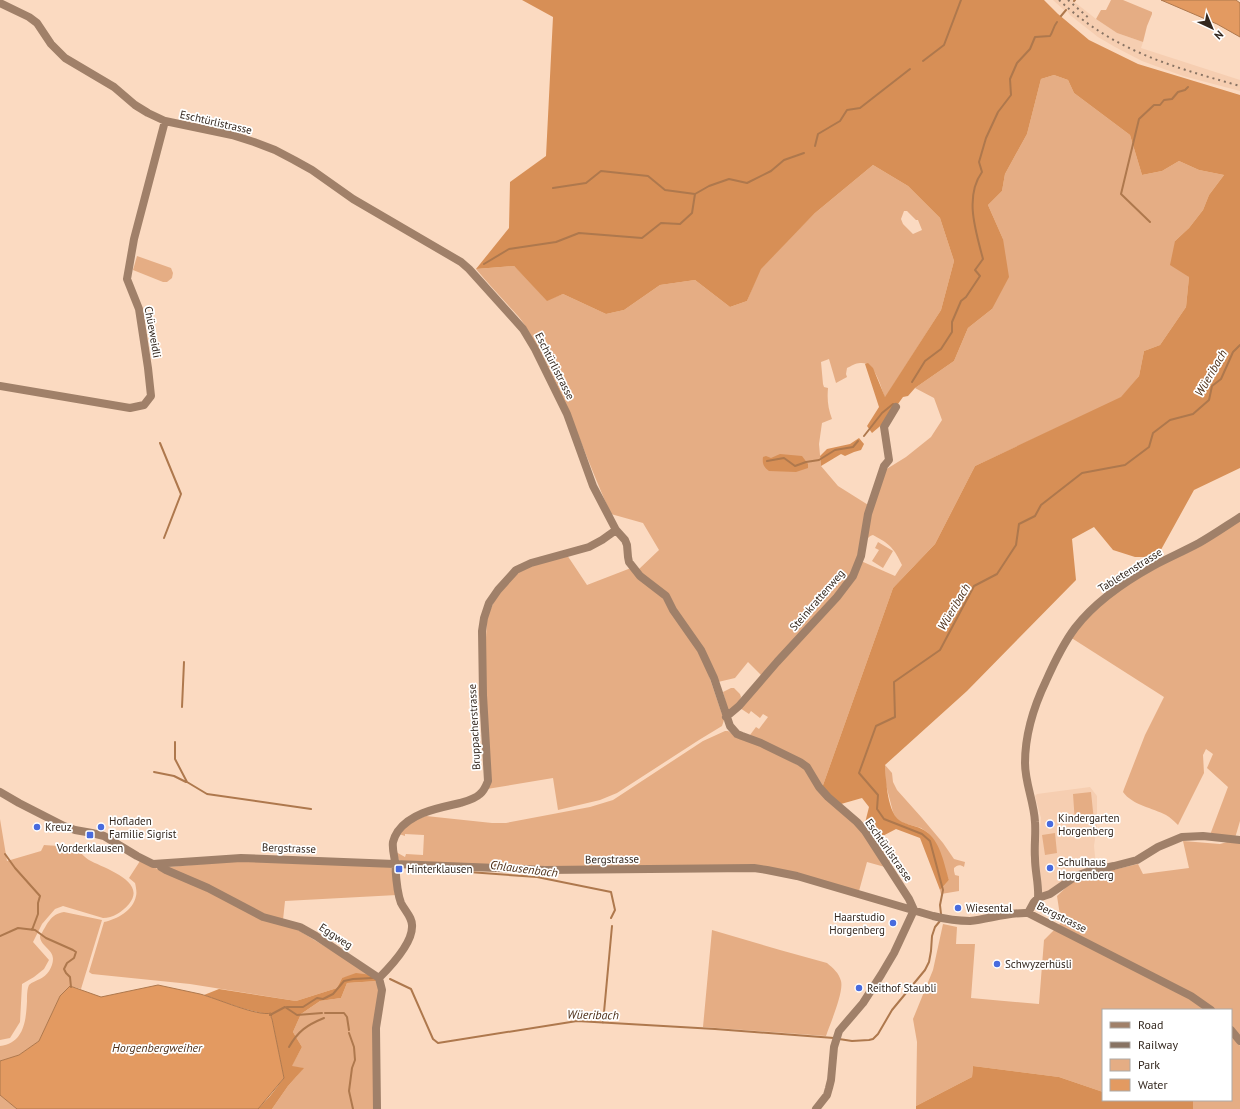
<svg xmlns="http://www.w3.org/2000/svg" width="1240" height="1109" font-family="'PT Sans',sans-serif">
<style>
.built{fill:#f6ceb1}
.green{fill:#e5ad84;fill-rule:evenodd}
.forest{fill:#d78f56}
.water{fill:#e39a61;stroke:#ae784d}
.lines{fill:none;stroke-linecap:round;stroke-linejoin:round}
.stream{stroke:#ae784d;stroke-width:2}
.minor{stroke:#a08069;stroke-width:8}
.rail{stroke:#887363;stroke-width:2;stroke-dasharray:2 4;stroke-linecap:butt}
.poi-dot{fill:#486bde;stroke:#fff;stroke-width:1.5}
.labels{text-anchor:middle;stroke-width:3.5;stroke-linejoin:round;paint-order:stroke}
.street-label{font-size:11px;fill:#33271e;stroke:#fff}
.poi-label{font-size:11px;fill:#33271e;stroke:#fff;text-anchor:start}
.water-label{font-size:12px;font-style:italic;fill:#4d2e16;stroke:#fff}
</style>
<rect width="100%" height="100%" fill="#fbdac1"/>
<path class="built" d="M1053 0H1072L1096 19 1117 33 1143 42 1141 48 1240 80V91L1183 76 1142 61 1115 47 1098 37 1070 15 1068 12 1065 9 1064 10Z
M1090 787 1097 796V825L1094 846 1096 867 1044 894 1042 892 1038 853 1041 818 1035 796 1037 794Z"/>
<path class="green" d="M1111 0H1123L1152 12V14L1147 26 1143 42 1117 33 1096 19 1101 10H1106Z
M1054 75 1068 80 1074 93 1130 135 1142 175 1162 171 1179 161 1199 170 1224 175 1209 195 1203 210 1189 228 1175 241 1189 277 1186 307 1160 345 1144 351 1139 376 1121 398 975 466 935 544 893 588 822 788 815 775 750 735 756 727 759 729 768 717 763 714 760 718 751 711 749 714 740 708 765 679 748 662 735 678 718 682 682 620 638 570 659 550 643 523 611 514C582 450 562 383 524 324 520 317 513 311 508 305 497 293 486 281 476 269L514 266 547 300 563 294 606 314 624 310 660 285 695 280 730 307 747 301 760 269 815 213 873 165 908 186 940 218 954 261 941 310 885 398C881 387 875 361 860 363 856 363 851 366 847 368L846 374 847 377 836 383 829 359 821 362 823 384 824 387 828 388C827 400 828 408 832 419L822 423 819 444 821 466 838 486 873 508 885 470 906 457 931 437 942 420 934 398 915 388 954 361 968 328 992 309 1003 239 988 205 1002 191 1005 174 1027 134 1041 79ZM904 211H907L916 220H918L922 230 913 234 903 224 901 219ZM873 535C890 544 894 548 902 565L895 576 861 561C863 552 864 537 873 535Z
M137 256 171 268 173 273 172 278 167 282H163L133 270Z
M1240 520V821L1235 838 1210 835 1228 787 1207 768 1213 754 1206 749 1203 755 1204 773 1178 825C1174 821 1171 818 1166 815 1153 808 1132 805 1123 792L1124 789 1145 735 1164 697 1070 637 1084 619 1116 591Z
M878 542 893 551 883 568 872 561 879 550 875 548Z
M567 555 587 585 631 568 663 596 699 652 707 670 724 720 722 726 699 740 617 793 600 800 558 810 553 778 487 789 483 699 487 617 497 595 520 570Z
M731 688H734L740 694 741 697 738 703 728 711 723 692Z
M725 731H728L734 735 757 744 802 767 858 826 885 867 867 862 859 891 773 868H563L401 861 399 860 396 852 405 857 406 854 423 855 424 835 405 834V836L399 834 408 823 426 816 492 823H506L590 807 613 800 703 741Z
M885 765 892 773 893 782 897 790 922 818 943 843 954 859 965 862 964 867C960 864 957 865 954 868V871L955 875 959 876V891L941 894 940 890 949 880 928 833 921 828 903 823 897 820 893 812 886 785Z
M1091 792 1094 821 1075 823 1073 794Z
M0 819 7 861 41 851 44 845C51 846 69 846 74 848 80 851 84 857 89 860 103 868 148 881 129 904 122 912 113 918 103 918L63 906 55 909 42 924 33 942 49 960 44 969 34 977 22 984 20 1022 10 1038 0 1040Z
M1055 833 1057 853 1045 855 1042 835Z
M1183 841 1220 844 1231 841 1240 842V1036L1231 1026V1010H1215L1201 999 1059 925 1061 922 1057 896 1075 879 1138 864 1143 874 1189 868Z
M140 861 198 887 298 930 372 975 342 978 337 988 296 1001 190 984 92 974 89 972 104 922C117 919 133 911 136 896 137 893 136 887 135 883L129 878Z
M235 861 391 867 397 895 285 901 283 920 263 915 170 869 169 867Z
M64 912 102 920 81 989 70 986 60 996 39 1041 19 1055 0 1061V1046C24 1043 26 1021 27 1001 27 996 27 989 29 985 32 982 36 981 40 979 47 976 53 967 53 959 53 949 40 946 40 936 47 925 50 914 64 912Z
M943 924 957 927 956 944H975L971 998 1039 1004 1044 940 1055 929 1196 1002 1205 1010H1103V1092L1059 1077 973 1066 972 1077 916 1106 917 1042 913 1019 933 970Z
M712 930 780 950 827 963C833 968 839 973 841 981 844 992 830 1024 826 1036L703 1027Z
M377 981 379 995 374 1109H272L288 1086 296 1077 303 1068 291 1067 302 1047 293 1032 301 1014 320 1001 341 998 347 983Z
M1231 1035 1240 1046V1109H1193V1100H1231Z
M0 1095 17 1109H0Z"/>
<path class="forest" d="M522 0H1044L1058 14 1089 40 1138 64 1240 95V468L1194 490 1157 557H1135L1113 550 1094 527 1072 539 1076 580 967 691 885 765C886 780 887 815 902 822 911 826 920 826 928 833 941 844 944 864 949 880L940 890 920 838 896 829 877 839 875 834 871 836 864 827 869 807 862 798 841 804 822 788 893 588 935 544 975 466 1121 397 1139 376 1144 351 1160 345 1186 307 1189 277 1170 265 1175 241 1189 228 1203 210 1209 195 1224 175 1199 170 1179 161 1162 171 1142 175 1130 135 1074 93 1068 80 1054 75 1041 79 1027 134 1005 174 1002 191 988 205 1003 239 1009 277 992 309 968 328 954 361 915 388 908 396 903 397 885 422 872 433 867 426 879 407 865 364 868 363 873 368 885 397 941 310 954 261 940 218 908 186 873 165 815 213 761 269 747 301 730 307 695 280 660 285 624 310 606 314 563 294 547 301 514 266 476 269 509 228 510 182 546 156 553 17Z
M859 438 864 444 861 450 854 452 845 456 841 454 821 466 820 456 827 449 850 444Z
M780 454 802 456 808 464V468L796 472 769 471C764 467 762 464 763 457L766 456 771 458Z
M356 973 372 975 377 981 347 983 341 998 320 1001 301 1014 293 1032 302 1047 292 1066 304 1068 288 1086 272 1109H258L270 1096 284 1078 272 1019 271 1017 272 1015C248 1011 226 1003 204 995L219 989 296 1001 337 988 342 978Z
M973 1066 1059 1077 1103 1092V1100H1193V1109H916V1106L972 1077Z"/>
<path class="water" d="M1161 0H1236L1240 3V37L1217 24Z
M158 985C172 988 186 991 200 994 216 998 258 1017 271 1013L272 1014 271 1017 272 1019 284 1078 258 1109H17L0 1095V1061L19 1055 39 1041 60 996 70 986 101 997Z"/>
<g class="lines">
<path class="stream" d="M1074 1 1075 0
M1061 16 1066 10
M923 61 944 45 961 0
M815 146 818 134 840 121 847 110 860 108 910 69
M553 188 586 183 601 171 648 176 665 190 695 194
M1150 222 1121 194 1139 119 1154 105H1160L1164 100 1172 99 1178 92 1185 90 1188 87
M484 264 509 249 556 242 579 233 642 238 661 223 680 224 692 213 695 194 709 186 729 179 747 183 771 171 784 160 804 153
M912 382 925 361 941 349 952 332V322L961 301 966 297 980 276 975 270 983 259C976 232 964 197 982 172L979 162 986 138 998 112 1011 95 1010 79 1017 63 1030 49 1035 37 1050 36C1053 32 1053 27 1057 22
M864 436 882 413 893 404
M160 443 181 494 164 538
M767 461 784 458 795 466 806 462 819 460 835 450 853 447 858 441
M182 707 184 662
M175 742V759L187 782 207 794 311 809
M154 772 174 776 186 782
M5 854 15 868 40 896 38 903V914L32 930
M441 870 537 877 611 892 615 910 611 918
M941 914 940 905 943 890 930 841 922 834 884 819 877 809 878 795 859 773 876 726 895 717 894 682 940 650 974 586 997 574 1016 545 1019 524 1035 516 1041 505 1082 473 1125 465 1149 447 1153 433 1170 420 1193 414 1209 400 1212 386 1221 379 1233 352 1240 345
M0 936 18 928 35 930 46 938 73 950 76 952 74 958 67 963 64 969 66 973 70 977 71 987
M390 979 411 989 433 1039 438 1043 577 1021 715 1029 834 1038
M287 1007H303L317 998 323 999 333 994 344 981 353 979 373 978
M325 1013H344L347 1017 349 1030
M270 1015 285 1007 297 1015 322 1013
M603 1023 612 926
M349 1033 354 1047 355 1060 352 1068 349 1091 353 1109
M839 1039 852 1041 869 1040 873 1039 878 1034 892 1010 925 970 929 962 931 951 932 936 935 927 940 921
M289 1047C298 1031 307 1025 324 1018"/>
<path class="minor" d="M0 3 29 17 37 23 51 44 65 58 114 87 135 105 148 113 165 121 232 135 254 142 275 150 294 160 312 170 353 199 461 262 469 269 523 329 535 349 567 414 593 486 616 530 625 540 627 545 628 557 629 562 640 576 666 596 673 610 701 650 714 678 730 726 737 734 742 736 761 743 800 762 807 767 819 787 828 797 857 822 865 831 909 899 914 910 894 953 881 975 863 1003 839 1031 834 1047 831 1080 829 1088 827 1095 816 1109
M0 386 130 408 144 405 151 396 148 368 139 309 127 279 134 239 165 121
M726 717 739 706 777 662 837 597 853 576 861 556 868 514 884 466 889 460 884 427 896 407
M0 792 19 803 64 826 75 830 92 833 104 836 137 856 153 864 241 858 545 870 754 868 767 870 797 876 933 916C945 919 957 921 970 921 989 919 1009 912 1028 913L1191 996 1211 1010
M159 864 161 867 166 870 208 888 263 917 300 927 316 936 379 978 382 990 376 1028 377 1109
M1038 898C1039 884 1035 872 1035 858 1034 846 1036 834 1035 822 1034 802 1025 783 1025 763 1025 734 1034 706 1046 681 1054 663 1063 644 1075 628 1095 602 1124 582 1153 566 1168 558 1184 551 1199 543 1213 535 1226 526 1240 517
M1028 913 1034 902 1038 898 1050 894 1076 876 1090 871 1114 866 1137 860 1158 847 1182 837 1203 836 1240 840
M379 978C390 967 412 944 412 927 413 918 405 911 401 903 396 890 396 874 395 861 394 855 392 848 393 842 394 838 396 834 398 831 412 812 439 808 460 803 467 801 475 799 480 794 484 791 486 786 488 781L483 695 482 631 484 618 489 603 498 590 516 570 531 563 589 547 602 540 616 530
M1231 1030 1240 1041"/>
<path class="rail" d="M1059 0C1114 51 1170 66 1240 86
M1068 0 1090 19"/>
</g>
<g class="poi-dot">
<circle cx="1050" cy="824" r="4"/>
<circle cx="37" cy="827" r="4"/>
<circle cx="101" cy="827" r="4"/>
<rect x="86" y="831" width="8" height="8" rx="2"/>
<circle cx="1050" cy="868" r="4"/>
<rect x="395" y="865" width="8" height="8" rx="2"/>
<circle cx="958" cy="908" r="4"/>
<circle cx="893" cy="923" r="4"/>
<circle cx="997" cy="964" r="4"/>
<circle cx="859" cy="988" r="4"/>
</g>
<g class="labels">
<g class="street-label">
<text transform="translate(216 122) rotate(13)" y="4">Eschtürlistrasse</text>
<text transform="translate(153 332) rotate(80)" y="4">Chüeweidli</text>
<text transform="translate(555 366) rotate(63)" y="4">Eschtürlistrasse</text>
<text transform="translate(1130 570) rotate(-32)" y="4">Tabletenstrasse</text>
<text transform="translate(817 600) rotate(-49)" y="4">Steinkrattenweg</text>
<text transform="translate(474 727) rotate(-93)" y="4">Bruppacherstrasse</text>
<text transform="translate(289 848) rotate(2)" y="4">Bergstrasse</text>
<text transform="translate(889 850) rotate(55)" y="4">Eschtürlistrasse</text>
<text transform="translate(612 859) rotate(-1)" y="4">Bergstrasse</text>
<text transform="translate(1062 917) rotate(27)" y="4">Bergstrasse</text>
<text transform="translate(336 936) rotate(33)" y="4">Eggweg</text>
</g>
<g class="poi-label">
<text x="1058" y="822">Kindergarten<tspan x="1058" dy="13">Horgenberg</tspan></text>
<text x="109" y="825">Hofladen<tspan x="109" dy="13">Familie Sigrist</tspan></text>
<text x="45" y="831">Kreuz</text>
<text x="90" y="852" text-anchor="middle">Vorderklausen</text>
<text x="1058" y="866">Schulhaus<tspan x="1058" dy="13">Horgenberg</tspan></text>
<text x="407" y="873">Hinterklausen</text>
<text x="966" y="912">Wiesental</text>
<text x="885" y="921" text-anchor="end">Haarstudio<tspan x="885" dy="13">Horgenberg</tspan></text>
<text x="1005" y="968">Schwyzerhüsli</text>
<text x="867" y="992">Reithof Staubli</text>
</g>
<g class="water-label">
<text transform="translate(1211 373) rotate(-60)" y="4">Wüeribach</text>
<text transform="translate(954 607) rotate(-59)" y="4">Wüeribach</text>
<text transform="translate(524 869) rotate(7)" y="4">Chlausenbach</text>
<text transform="translate(593 1015) rotate(1)" y="4">Wüeribach</text>
<text x="157" y="1052">Horgenbergweiher</text>
</g>
</g>
<rect x="1102" y="1009" width="130" height="92" fill="#ffffff" stroke="#ada9a5"/>
<rect x="1110" y="1022" width="20" height="6" fill="#a08069" stroke="#ada9a5"/>
<text x="1138" y="1029" font-size="12" fill="#33271e">Road</text>
<rect x="1110" y="1042" width="20" height="6" fill="#887363" stroke="#ada9a5"/>
<text x="1138" y="1049" font-size="12" fill="#33271e">Railway</text>
<rect x="1110" y="1059" width="20" height="12" fill="#e5ad84" stroke="#ada9a5"/>
<text x="1138" y="1069" font-size="12" fill="#33271e">Park</text>
<rect x="1110" y="1079" width="20" height="12" fill="#e39a61" stroke="#ada9a5"/>
<text x="1138" y="1089" font-size="12" fill="#33271e">Water</text>
<g transform="translate(1212 28) rotate(136)" stroke="#ffffff" stroke-width="3" paint-order="stroke">
<path d="M0-3L7 15L0 10L-7 15Z" fill="#33271e"/>
<text y="-6" font-size="11" font-weight="bold" text-anchor="middle" fill="#33271e">N</text>
</g>
</svg>
